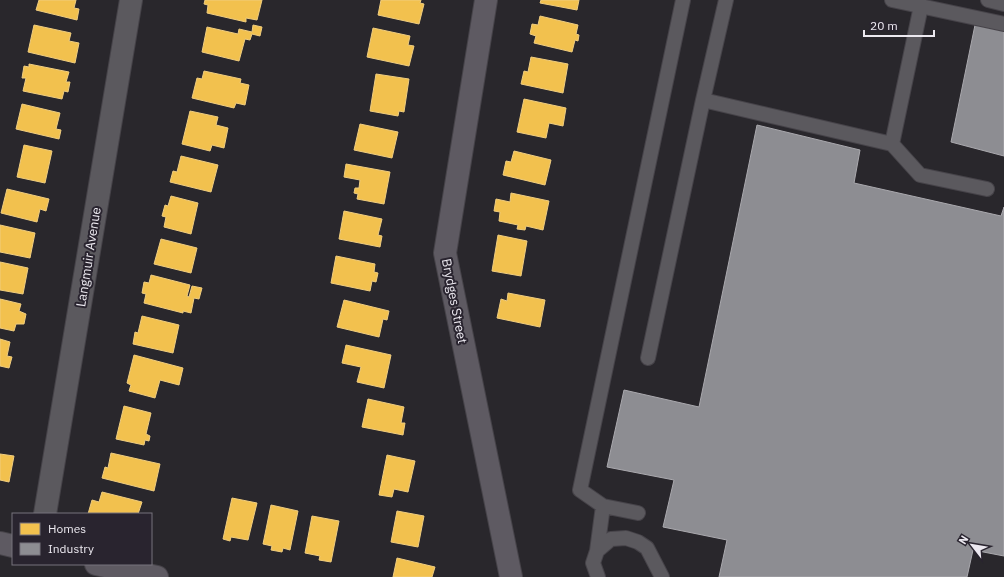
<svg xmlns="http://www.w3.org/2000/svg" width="1004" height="577" font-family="'IBM Plex Sans',sans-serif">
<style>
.homes{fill:#f2c14e;stroke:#f0cd7f}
.industry{fill:#8d8d92;stroke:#aaa9ae}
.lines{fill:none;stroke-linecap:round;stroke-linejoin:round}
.lane-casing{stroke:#464349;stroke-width:16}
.street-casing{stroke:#464349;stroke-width:24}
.secondary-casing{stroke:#464349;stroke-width:24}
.lane{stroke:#5b595e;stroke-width:14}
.street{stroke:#5b595e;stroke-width:22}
.secondary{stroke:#5e5a62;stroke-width:22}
.labels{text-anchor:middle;stroke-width:4;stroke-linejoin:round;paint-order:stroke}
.street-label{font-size:13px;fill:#ece9f0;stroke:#29242f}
</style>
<rect width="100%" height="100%" fill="#29272c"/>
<path class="homes" d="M39 0H76L74 8 79 9 77 20 36 10Z
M205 0H262L257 20 246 18V22L207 13 208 5 204 4Z
M381 0H421L420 3 424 4 419 24 378 15Z
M541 0H579L577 10 540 3Z
M540 16 578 25 576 34 579 35 578 41 575 40 572 52 534 43 536 36 530 34 532 24 538 25Z
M34 25 71 33 69 41 79 43 75 63 28 52Z
M253 25 262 27 260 36 252 34 250 40 245 39 239 61 202 52 207 27 238 34 239 29 252 32Z
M373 28 410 36 408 45 414 46 409 66 367 57Z
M531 57 568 64 563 93 521 84 524 71 528 72Z
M29 64 69 72 66 82H70L68 92 64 91 62 99 23 91 26 78H22L24 66 29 67Z
M204 71 241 79 240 83 249 85 245 105 236 103 234 108 192 98 197 78 202 79Z
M376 74 409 79 404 112 399 111 398 116 370 111Z
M524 99 566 108 563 126 549 123 546 138 517 132Z
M22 104 60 113 56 129 61 130 59 139 16 129Z
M190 111 218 117 216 125 228 128 224 148 212 145 210 151 182 144Z
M360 124 398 132 392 158 354 150Z
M24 145 52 151 45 183 17 177Z
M514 151 551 160 545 185 503 175 506 161 511 162Z
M181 156 218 165 211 192 170 182 173 171 177 172Z
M346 164 390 172 384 204 357 199 358 194 354 193 355 188H359L360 180 344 177Z
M7 189 49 199 46 211 40 209 37 222 1 213Z
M511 193 549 201 543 230 526 226 525 230 517 229 518 225 499 221 500 212 494 211 496 199 510 202Z
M171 196 198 203 191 234 164 227 166 217 162 216 165 205 168 206Z
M344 211 382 219 378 235 382 236 380 247 339 239Z
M0 225 35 233 30 258 0 252Z
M498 235 527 241 521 276 492 271Z
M161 239 197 248 191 273 154 264Z
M336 256 375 264 374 272 378 273 376 282 372 281 370 291 331 283Z
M0 262 28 268 23 294 0 290Z
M151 275 190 285 187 296 189 297 192 286 202 288 199 299 194 298 191 313 183 311V313L144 303 146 294 142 293 144 282 149 283Z
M508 293 545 300 540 327 497 318 501 299 507 301Z
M0 299 21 304 19 311 26 314 24 324H16L14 331 0 328Z
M344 300 389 311 387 320 383 319 379 337 337 327Z
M142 316 179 325 173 353 133 344 135 332 138 333Z
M0 339 10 342 7 356 12 357 9 368 0 366Z
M346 345 391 355 384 388 357 382 361 367 342 363Z
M134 355 183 368 179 385 160 380 155 398 129 391 131 385 127 383Z
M368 399 404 407 401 423H405L403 435 362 427Z
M124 406 151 413 146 434 150 436 149 441 145 440 144 445 116 439Z
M111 453 160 464 154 491 102 478 105 467 108 468Z
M0 454 14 456 9 482 0 480Z
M387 455 415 461 408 492 394 489 392 497 379 495Z
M102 492 142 502 138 514H88L92 500 99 502Z
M232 498 257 503 248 540 231 537 230 541 223 539Z
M271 505 298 511 290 550 283 548 282 552 271 550 272 546 263 544Z
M397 511 424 516 418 547 391 542Z
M312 516 339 521 331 562 319 560 320 556 305 553Z
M397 558 435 567 432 577H393Z"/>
<path class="industry" d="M975 25 1004 31V156L951 142Z
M757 125 860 150 854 183 1001 216 1004 207V556L973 550 967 577H719L727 540 663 527 674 480 607 467 624 390 699 407Z"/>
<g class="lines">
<defs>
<path id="lane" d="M726 0 703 100 892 144 921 6
M892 0 1004 24
M988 0 1004 4
M892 144 920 175 987 189
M648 358 703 100
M638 513 603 506 580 490 683 0
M597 551 603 506
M598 577 593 563 597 551 611 539 626 538 638 542 647 548 662 577"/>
<path id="street" d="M45 514 131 0"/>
<path id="secondary" d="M486 0 445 253 511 577
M0 543 13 546
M96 564 157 577"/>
</defs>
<use href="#lane" class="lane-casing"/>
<use href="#street" class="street-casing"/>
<use href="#secondary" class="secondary-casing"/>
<use href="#lane" class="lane"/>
<use href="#street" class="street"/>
<use href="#secondary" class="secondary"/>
</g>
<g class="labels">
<g class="street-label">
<text transform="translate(88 257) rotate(-81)" y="5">Langmuir Avenue</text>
<text transform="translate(455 301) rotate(79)" y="5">Brydges Street</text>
</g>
</g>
<rect x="12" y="513" width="140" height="52" fill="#29242f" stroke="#77737c"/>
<rect x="20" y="523" width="20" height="12" fill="#f2c14e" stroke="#77737c"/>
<text x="48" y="533" font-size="12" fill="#ece9f0">Homes</text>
<rect x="20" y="543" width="20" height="12" fill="#8d8d92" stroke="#77737c"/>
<text x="48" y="553" font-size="12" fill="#ece9f0">Industry</text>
<g transform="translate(972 545) rotate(301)" stroke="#29242f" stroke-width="3" paint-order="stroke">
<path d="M0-3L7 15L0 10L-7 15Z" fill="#ece9f0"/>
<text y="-6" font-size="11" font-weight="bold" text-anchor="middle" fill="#ece9f0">N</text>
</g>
<path d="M864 30v6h70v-6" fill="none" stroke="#ece9f0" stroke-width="2"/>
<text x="870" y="30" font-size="12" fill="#ece9f0" stroke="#29242f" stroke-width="3" paint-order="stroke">20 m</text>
</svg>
